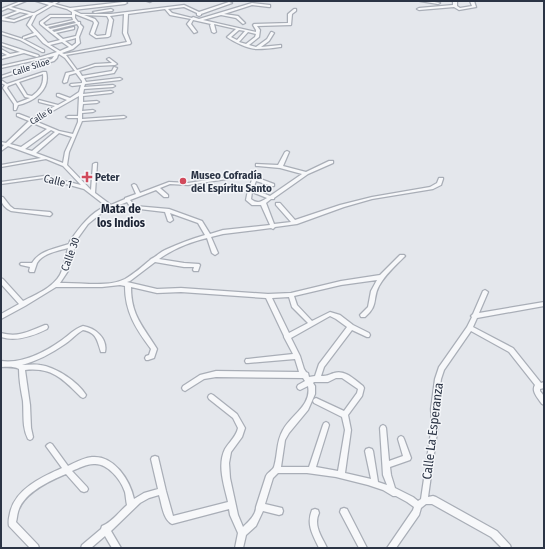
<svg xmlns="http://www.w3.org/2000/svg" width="545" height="549" font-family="'Fira Sans Condensed',sans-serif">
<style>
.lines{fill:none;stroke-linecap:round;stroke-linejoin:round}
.minor-casing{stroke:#a9aeb7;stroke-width:2.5}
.minor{fill:#f7f8fa;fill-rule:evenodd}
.poi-dot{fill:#d1495b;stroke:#f4f6f9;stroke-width:1.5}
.labels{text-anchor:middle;stroke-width:3;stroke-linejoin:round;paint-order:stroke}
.far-street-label{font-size:9px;fill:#2b3445;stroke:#f4f6f9}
.poi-label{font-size:11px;font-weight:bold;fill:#2b3445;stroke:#f4f6f9;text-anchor:start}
.street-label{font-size:11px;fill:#2b3445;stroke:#f4f6f9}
.neighbourhood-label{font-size:12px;font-weight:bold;fill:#1d2536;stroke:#f4f6f9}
.near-street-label{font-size:13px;fill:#2b3445;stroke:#f4f6f9}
</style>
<rect width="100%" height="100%" fill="#e4e7ec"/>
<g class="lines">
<defs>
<path id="minor" d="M21 1H26L11 7 32 13H34L49 5 36 1H42L52 3 56 1H60L55 4 70 8 123 2 121 1H125L127 3 125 4 73 10 81 14H111L184 5 199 12 229 2 232 3 201 14V15L199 16 197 15V13L184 7 168 9 172 13 192 18 193 17 199 19 252 3 270 5V7H269L252 5 224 14 238 16 245 23 243 24 236 18 221 15 203 20 256 32V30L253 25 254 24 288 23V14L294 9H296V11L292 14 291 25 257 26 260 30 259 37 249 45 256 47 267 39 271 32H272L274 33 269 41 261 47 281 45V47H280C273 48 265 49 257 49 248 49 234 42 227 37L236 29 214 24 216 32 214 33 212 32 210 25 211 24 193 20 191 24 197 32 194 33 187 24 191 19 170 15 165 9 128 14 127 33 131 43 130 44 66 55 77 70 95 64 112 63 107 59 109 58 117 64 115 65 95 66 79 71 82 76 112 71 114 67 117 68 114 73 84 78 86 82 120 78 122 79 120 80 85 84 84 87 113 85 115 86 113 87 84 89 83 94 111 91 113 92 111 93 83 96V102L97 101 99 102 97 103 83 104 82 111 93 110 95 111 93 112 82 113V119L124 116 126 117 124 118 82 121 69 152 67 165 91 190 93 164 95 163H97V164L95 193 111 205 125 199V198L136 194 132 185 134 184 136 185 140 193 169 182 188 183 247 174 274 184V186H272L256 181 253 189 270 196 302 174 280 168 258 166H256V164L278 165 285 152 287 151 289 152 283 166 306 172 329 161H333V163L308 174 274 198V199H271L266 203 274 224 291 222 276 205V203H280L295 220 340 205 372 197 430 187 437 183 439 178H443V179L441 185 433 189 372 199 344 207 297 224 275 227 273 229 271 228 223 234 211 237 218 253 215 255 212 253 207 238C190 242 173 249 159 259L184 263 199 264 200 265 198 271H194L193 270 194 267H184L155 262 130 281 127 282 157 289 181 288 268 294 291 293 341 281 380 275 400 255H404L405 256 404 257C395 266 385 275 379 286 372 299 379 305 365 317H361L360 315 368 307 371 291 377 280 341 285 294 296 297 305 312 321 330 312 340 315 353 325 369 333 370 335 369 337H367L352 330 324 367 321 376C328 376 328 375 334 373 345 369 355 380 363 386L364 388 362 396 348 415 351 430 345 473 371 479 365 451 366 449 369 448 372 449 373 451 378 482 387 485 383 475 380 428 381 426 383 425 385 426 386 428 389 461 403 456 398 439 399 437 401 436 403 437 404 439 411 458 410 460 390 467 391 475 395 488 413 497 418 501 421 499 432 425 431 409 435 379 439 367 467 327 472 317 471 316 473 314 483 291 485 290 488 292 479 313 544 302V306L477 318 473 327 513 348 541 383 544 382V388L540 389V391L544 396V405L542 404C538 398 531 391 535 385L509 352 471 331 444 370 441 379 437 409 438 425 428 497 433 496 436 497 497 531 510 545 511 548H502L491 537 432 504H426L421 508 419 515 396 548H387L413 510 414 507 407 502 396 496H393L383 490 368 485 336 477 307 473H278L273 478 265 504 282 508 283 511 282 514 279 515 263 511 256 526 246 535 243 548H235L238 533 230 515 229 509 172 524C163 519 162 505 159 495L149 498 140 503 111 531 121 548H112L105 536 91 548H81L82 545 101 529 102 526C112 522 119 512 127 505 126 501 126 497 125 492 121 480 108 463 94 464 86 464 79 468 72 471L87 487 88 489 87 491 84 492 81 491 66 474C49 481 23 493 18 512 17 515 17 519 16 522L38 545 39 548H30L9 526C8 521 9 518 10 513 15 489 42 477 62 468L46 446 48 444 50 443 52 444 68 466C76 462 83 458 92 457 114 455 130 480 134 499L144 493 158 489 151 459 152 457 155 456 158 457 166 491 173 516 228 502C224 485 217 465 225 449 229 442 236 437 238 428L233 418 209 399 208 397 209 395 211 394 213 395 237 414 245 428 242 437 231 452 229 463 230 478 238 515 243 527C249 521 256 515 256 507L266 476C268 472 273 470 274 467 278 454 276 442 283 430 291 415 312 405 308 386L300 390 298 389 297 387 298 385 305 381 303 378 216 377 204 379 185 391 183 390 182 388 183 386 200 375 216 371 299 372 295 359 248 363H246L245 361 246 359H248L293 354 284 337V336L266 298 181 292 157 293 131 287C131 316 143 326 157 349L154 358 148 360H146L145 358 146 356 149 355 151 349C136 329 125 312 125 286L120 285 102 287H56L25 306 1 319V314L19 304 1 284V278L3 279 23 301C37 294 57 286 62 270 65 263 66 255 68 248 58 251 43 253 37 263 36 266 35 269 34 272H30L29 271 30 267 21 265 20 264 21 263H32C40 250 55 249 69 244L70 241C80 227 90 213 106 206L84 189 44 178 1 184V182L44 176 81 185 63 166 46 159 1 167V165L41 158 8 146 1 151V148L4 145 1 144V142L6 143 29 121 17 116V114H19L32 119 55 106 39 102V100L58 105 67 100 57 96V94H59L70 98 79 92 81 85 72 86 70 85 71 84 82 83V81L76 73 69 75 67 82 64 83 63 82 66 73 75 71 65 58 59 54 58 55 57 58 54 61 1 78V76L52 59 54 56 1 68V66L41 57 57 52 43 43 36 35 23 39 44 50V52H42L20 40 1 34V32L23 39V37L34 33 27 25 33 15 14 22 1 20V17L17 11 8 8 1 11V9ZM53 5 67 9 72 12V15H50L40 22V24L60 40 48 43 31 25 36 15ZM20 12 29 14 14 20 4 18ZM75 14 93 21 94 23 90 34 96 38 108 37 110 36 113 20 110 16 124 14 123 33 127 42 64 54 62 53 73 49 80 43 79 37 83 27 80 24V22H78L75 18ZM84 15 107 16 109 20 106 35 97 36 94 34 98 23 95 19ZM51 17H72L73 20 46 26 43 23ZM74 21 76 23 50 29 48 27ZM77 24 79 27 76 36 63 39 56 33 74 29V27L54 32 52 30ZM239 30 245 31 237 40 231 37ZM248 32 256 34 255 37 246 44 239 42ZM76 38V43L72 46 65 41ZM62 42 69 47 60 51 50 45ZM79 96 78 116H68L66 117 68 118H78V122L73 134 59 131 35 121ZM33 123 47 129 21 147 10 144ZM51 130 55 132 32 151 25 149ZM59 133 72 137 65 152 63 163 36 153ZM246 176 252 180 248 190 246 200 252 205H261L270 225 223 230 210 234 202 221 169 209 135 206 130 200 156 190 164 197H168V195L160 188 170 184 188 185ZM252 192 267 198C261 202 257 204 251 199ZM127 202 131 208 165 212 168 221 170 222 173 220 170 213 198 223 205 235C191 239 178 244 165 250 160 252 156 257 151 259L150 260C143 266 134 274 125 279 107 288 80 282 60 283L68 271 75 245V242L88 224 104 211ZM289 297 292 307 308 323 289 333 272 298ZM330 316 336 319 347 327 319 364 315 376 309 377 308 373 306 372 304 369 300 356 291 338ZM336 378H342L358 389 357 393 344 411 316 398 314 399 313 401 314 403 342 417 345 430 338 471 316 467 329 425 328 423 326 422 324 423 323 425 309 467H281L285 440 289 433 308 410 315 394V386L313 383 314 382H328Z
M147 1H152L150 2Z
M420 1H429L440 3 438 4Z
M453 1H457V6L460 8 472 6 470 1H474L476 7 459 10 454 7 419 10 417 9 419 8 453 5Z
M111 9 113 10 112 11 95 13 93 12Z
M1 43 38 55 39 56 37 57 24 53 1 59V57L7 55 1 52V49L10 54 20 52 1 45Z
M43 72H46C51 90 33 102 18 105L16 110H14V104L3 88 5 85 1 83V80L7 84ZM43 74C44 84 40 90 32 96L27 95 19 82ZM16 83 25 97 30 98 17 103 7 88 8 86Z
M1 197H3L10 206 14 209 50 212 52 214 50 216 11 211C5 208 1 204 1 197Z
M45 325H47L48 327 47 329C33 336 17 342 1 337V333C19 338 29 331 45 325Z
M83 326C95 328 108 338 105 352H101C97 340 97 333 83 330 76 334 71 340 65 344 52 353 37 361 22 365 28 365 34 364 40 365 56 367 78 382 86 395L85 397 83 398 81 397C63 379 52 367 25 370L30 405 31 428 33 437 32 439 30 440 28 439C22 427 24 415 23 401 21 391 19 380 19 369 13 366 8 367 1 367V361C23 364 45 352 62 340 69 335 74 329 83 326Z
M344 508 347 509 367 548H359L340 512 341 509Z
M315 509 318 510 319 513C313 526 322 537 327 548H319C313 535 306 525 312 510Z"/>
</defs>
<use href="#minor" class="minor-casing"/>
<use href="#minor" class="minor"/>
</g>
<g class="poi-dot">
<path d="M85 171h4v4h4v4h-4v4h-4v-4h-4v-4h4z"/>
<circle cx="183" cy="181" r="4"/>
</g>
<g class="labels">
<g class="far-street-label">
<text transform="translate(31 67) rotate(-18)" y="3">Calle Siloe</text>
<text transform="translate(41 116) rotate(-32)" y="3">Calle 6</text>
</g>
<g class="poi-label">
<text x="191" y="179">Museo Cofradía<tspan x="191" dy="13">del Espíritu Santo</tspan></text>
<text x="95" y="181">Peter</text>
</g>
<g class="street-label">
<text transform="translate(58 181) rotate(14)" y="4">Calle 1</text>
<text transform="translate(70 254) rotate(-70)" y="4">Calle 30</text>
</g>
<g class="neighbourhood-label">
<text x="121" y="213">Mata de<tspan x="121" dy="14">los Indios</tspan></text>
</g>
<g class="near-street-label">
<text transform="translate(432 431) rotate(-83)" y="5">Calle La Esperanza</text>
</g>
</g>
<rect width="545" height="549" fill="none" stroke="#2b3445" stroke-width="4"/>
</svg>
